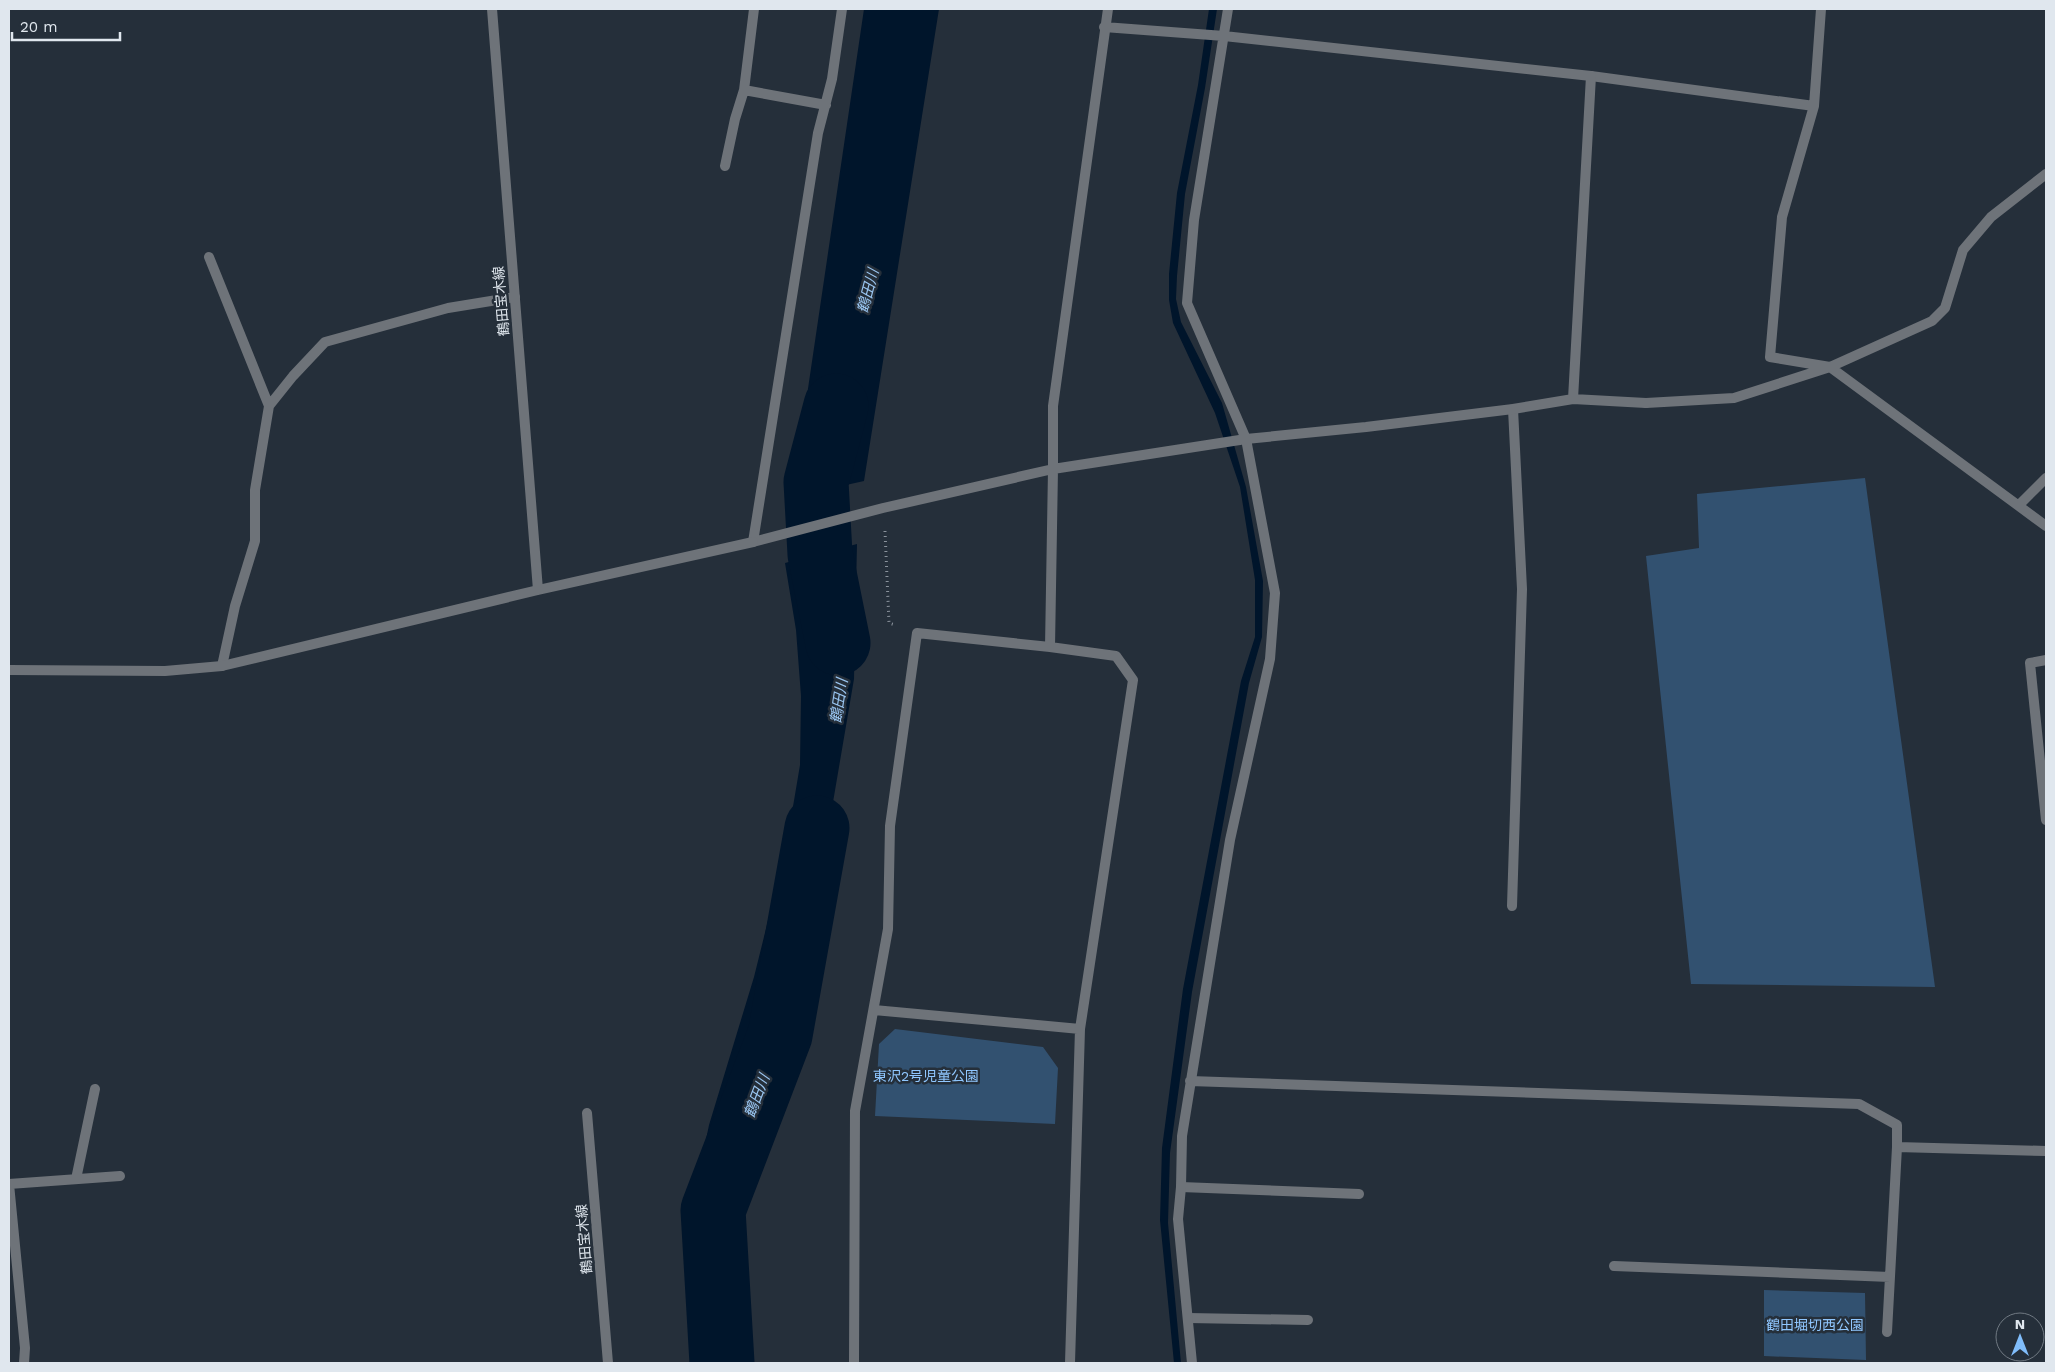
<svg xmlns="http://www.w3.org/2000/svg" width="2055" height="1372" font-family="'Work Sans','Noto Sans JP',sans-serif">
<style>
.green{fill:#325170}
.water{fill:#00152b}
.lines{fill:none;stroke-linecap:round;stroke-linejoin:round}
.river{stroke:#00152b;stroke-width:65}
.path{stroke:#8b939c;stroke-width:3;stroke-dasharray:1 4;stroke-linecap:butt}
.service{stroke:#6e7379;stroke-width:10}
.minor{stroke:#6e7379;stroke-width:10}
.tertiary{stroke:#6e7379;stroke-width:10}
.labels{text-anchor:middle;stroke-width:5;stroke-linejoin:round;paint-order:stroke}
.street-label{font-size:14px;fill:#e0e7ee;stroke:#252f3a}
.park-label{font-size:14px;fill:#90c7ff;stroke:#252f3a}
.water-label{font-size:15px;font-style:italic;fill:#9bc7f3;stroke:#252f3a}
</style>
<rect width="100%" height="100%" fill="#252f3a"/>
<path class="green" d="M1865 478 1935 987 1691 984 1646 556 1699 548 1697 494Z
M895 1029 1043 1047 1058 1068 1055 1124 875 1116 879 1044Z
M1764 1290 1865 1293 1866 1360 1764 1356Z"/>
<path class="water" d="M864 9H939L864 481 792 497Z
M1209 9H1217L1205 88 1185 194 1177 276 1176 299 1181 322 1222 403 1246 487 1263 581 1262 637 1249 683 1192 992 1170 1153 1168 1223 1181 1363H1174L1160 1220 1162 1148 1183 989 1241 681 1255 637V580L1240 487 1215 413 1173 323 1169 300V274L1177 193 1198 85Z
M857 544 854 679 832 808 822 854 748 1080 725 1137 722 1217 734 1363H704L702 1340 700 1169 709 1125 754 977 786 848 800 765 801 696 796 630 785 563Z"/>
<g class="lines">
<path class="river" d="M836 406 816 482 820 554 838 643
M722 1363 713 1210 780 1035 817 828"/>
<path class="path" d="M885 531 889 623 895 625"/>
<path class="service" d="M1821 9 1814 106 1782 217 1770 357 1830 367 2046 526
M1591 76 1814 106
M1646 403 1734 398 1830 367 1932 321 1945 308 1963 250 1991 217 2046 174
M2019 505 2046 478
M2046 660 2030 663 2046 820
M1512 906 1522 589 1513 409
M1181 1187 1359 1194
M1188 1318 1308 1320"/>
<path class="minor" d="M842 9 832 79 818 133 753 542 883 508 1053 469V406L1108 9
M1104 27 1224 36 1591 76 1573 399
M744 90 826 105
M725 166 735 119 744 90 754 9
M209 257 269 406
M222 666 235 606 255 541V490L269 406 293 376 325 342 448 308 515 297
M874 1010 1080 1029
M1190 1081 1859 1104 1897 1125V1147L2046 1151
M76 1179 95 1089
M9 1184 25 1348 24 1363
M9 1184 120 1176
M1614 1266 1890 1277
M1887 1332 1897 1147
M854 1363 855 1111 888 929 890 826 917 633 1050 647
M1070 1363 1080 1029 1133 680 1116 656 1050 647 1053 469 1246 439 1366 427 1513 409 1573 399 1646 403
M1192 1363 1178 1219 1181 1187 1182 1136 1230 840 1270 659 1275 593 1246 439 1187 303 1194 220 1228 9"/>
<path class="tertiary" d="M492 9 538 590
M9 670 165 671 222 666 538 590 753 542
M587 1113 608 1363"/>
</g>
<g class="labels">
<g class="street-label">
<text transform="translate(501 301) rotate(-95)" y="5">鶴田宝木線</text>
<text transform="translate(584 1239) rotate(-95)" y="5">鶴田宝木線</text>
</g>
<g class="park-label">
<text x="926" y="1081">東沢2号児童公園</text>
<text x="1815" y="1330">鶴田堀切西公園</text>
</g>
<g class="water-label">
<text transform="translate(868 291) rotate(-75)" y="5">鶴田川</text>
<text transform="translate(839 701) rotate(-81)" y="5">鶴田川</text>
<text transform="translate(757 1096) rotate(-69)" y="5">鶴田川</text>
</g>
</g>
<rect width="2055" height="1372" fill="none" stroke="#e0e7ee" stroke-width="20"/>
<g transform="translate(2020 1337)"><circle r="24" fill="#252f3a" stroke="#707982"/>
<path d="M0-4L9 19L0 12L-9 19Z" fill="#80bdfa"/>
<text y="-8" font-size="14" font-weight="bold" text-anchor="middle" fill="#e0e7ee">N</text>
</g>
<path d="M12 32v8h108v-8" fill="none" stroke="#e0e7ee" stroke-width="2.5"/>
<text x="20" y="32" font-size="15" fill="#e0e7ee" stroke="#252f3a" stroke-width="4" paint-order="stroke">20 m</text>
</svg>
